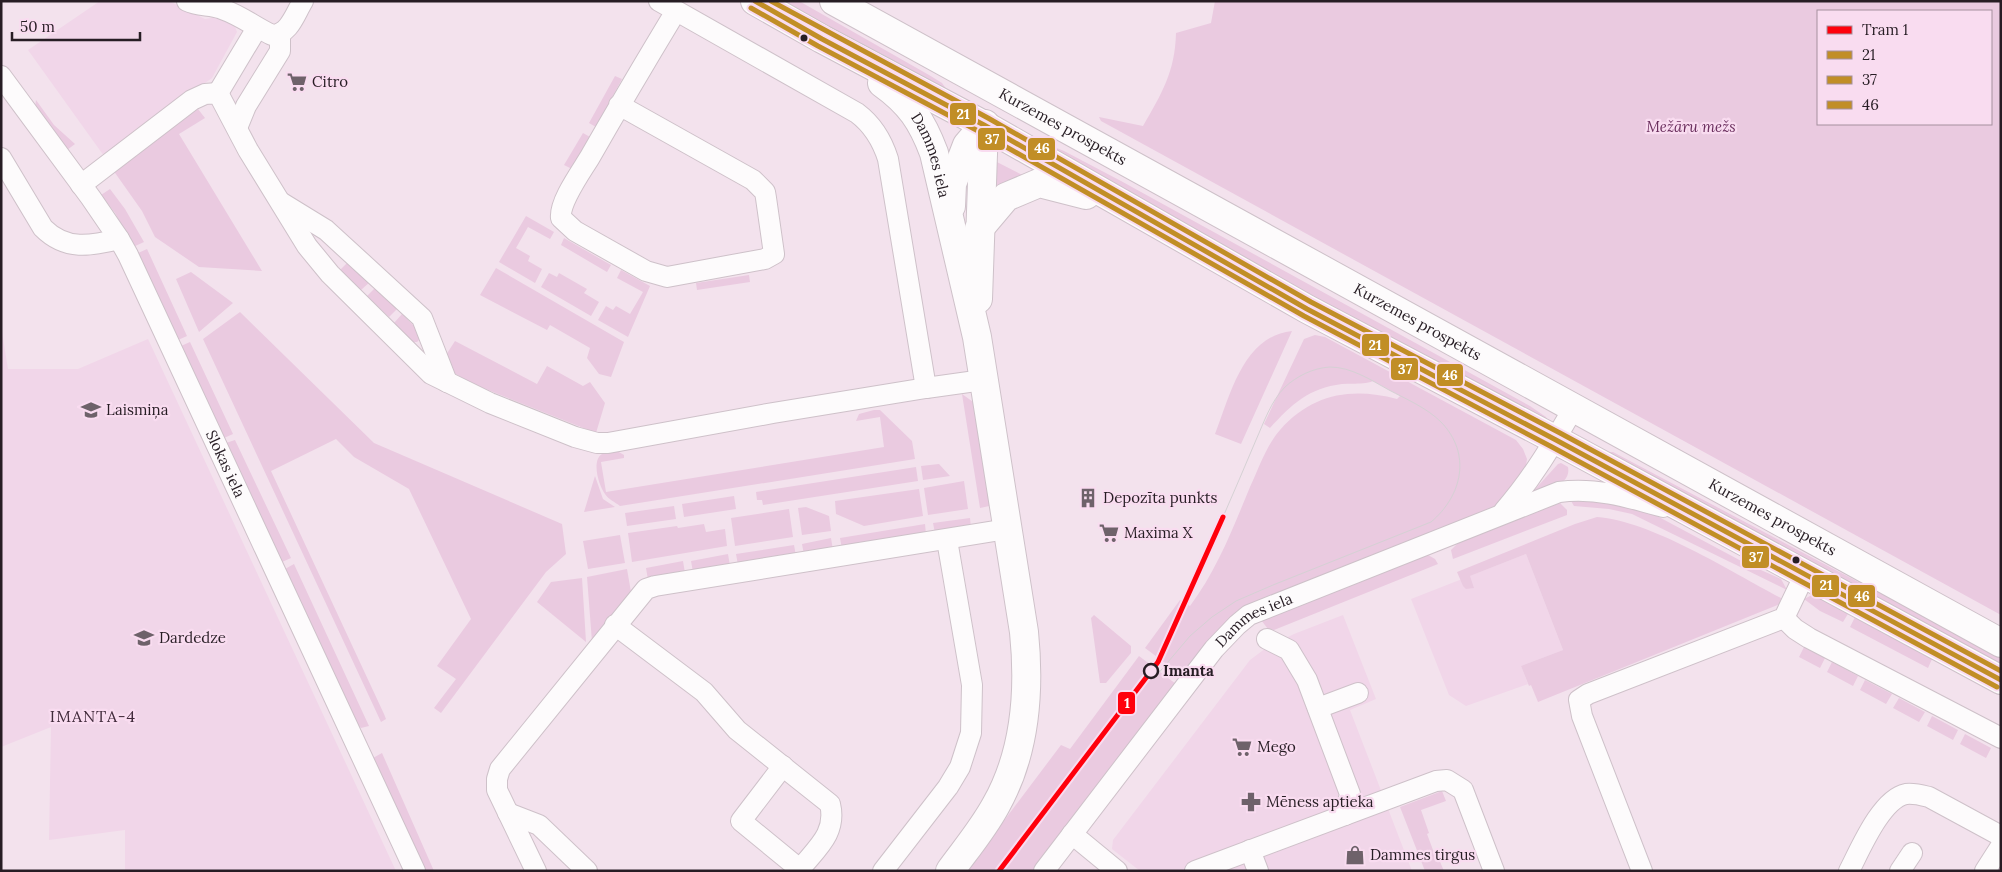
<svg xmlns="http://www.w3.org/2000/svg" width="2002" height="872" font-family="Lora,serif">
<style>
.built{fill:#f1d6e9}
.green{fill:#eacae0;fill-rule:evenodd}
.lines{fill:none;stroke-linecap:round;stroke-linejoin:round}
.street-casing{stroke:#cec1c9;stroke-width:22}
.secondary-casing{stroke:#cec1c9;stroke-width:30}
.street{stroke:#fdfbfc;stroke-width:20}
.secondary{stroke:#fdfbfc;stroke-width:28}
.tram{stroke:#d5d1d4;stroke-width:1}
.bus-1-casing{stroke:#f9dcf0;stroke-width:9}
.bus-2-casing{stroke:#f9dcf0;stroke-width:9}
.bus-3-casing{stroke:#f9dcf0;stroke-width:9}
.bus-1{stroke:#c18e26;stroke-width:5}
.bus-2{stroke:#c18e26;stroke-width:5}
.bus-3{stroke:#c18e26;stroke-width:5}
.tram-1-casing{stroke:#f9dcf0;stroke-width:9}
.tram-1{stroke:#ff000c;stroke-width:5}
.bus-dot{fill:#271d24;stroke:#f9dcf0;stroke-width:2}
.stop-dot{fill:#f9dcf0;stroke:#271d24;stroke-width:2.5}
.labels{text-anchor:middle;stroke-width:4.5;stroke-linejoin:round;paint-order:stroke}
.poi-label{font-size:15px;fill:#271d24;stroke:#f9dcf0;text-anchor:start}
.park-label{font-size:15px;font-style:italic;fill:#6b2f5e;stroke:#f9dcf0}
.street-label{font-size:15px;fill:#271d24;stroke:#f9dcf0}
.stop-label{font-size:15px;font-weight:bold;fill:#271d24;stroke:#f9dcf0;text-anchor:start}
.neighbourhood-label{font-size:16px;letter-spacing:1px;fill:#402a3a;stroke:#f9dcf0}
.line-badge{stroke:#f9dcf0;stroke-width:2}
.badge-label{font-size:14px;text-anchor:middle;font-weight:bold;fill:#fff}
</style>
<rect width="100%" height="100%" fill="#f3e2ed"/>
<path class="built" d="M100 1H169L205 19 217 17 235 27 237 32 212 78 104 156 28 50Z
M1 326 8 369H78L148 339 396 871H125V830L49 840 51 727 1 747Z
M1526 554 1563 650 1521 666 1528 684 1466 706 1449 695 1411 599Z
M1343 615 1376 699 1350 710 1412 871H1140L1112 849 1113 840 1250 660 1266 648 1294 634Z"/>
<path class="green" d="M782 1H799L929 75 942 83 953 98Z
M1215 1H2001V615L1101 121 1099 117 1143 126C1162 93 1175 72 1176 33L1211 23ZM1991 11V124H1818V11Z
M615 76 622 79 596 127 589 123Z
M36 100 54 125 75 144 67 150 35 107Z
M198 109 205 118 179 134 262 271 199 267 155 237 142 211 113 170Z
M583 133 590 137 572 169 564 165Z
M1044 143 1064 151 1121 181 1530 406 1546 417 1548 421 1454 374 1038 145Z
M991 159 1028 178 995 199Z
M110 189 125 209 144 242 133 247 115 213 101 195Z
M526 216 554 232 550 239 528 227 516 248 530 256 528 261 542 269 535 283 499 262Z
M564 238 611 265 607 272 561 245Z
M147 249 187 336 178 340 136 254Z
M350 260 371 281 361 290 340 270Z
M496 268 624 342 611 377 599 374 587 358 590 348 550 325 547 330 480 295Z
M621 270 650 286 628 337 598 320 606 306 613 310 616 306 630 314 643 292 617 278Z
M191 272 233 303 199 332 176 279Z
M549 273 557 277 559 273 587 289 584 293 599 302 591 316 541 287Z
M749 275 750 282 697 290 696 283Z
M376 287 398 308 389 317 367 296Z
M240 312 374 443 562 524 566 554 546 572 441 713 434 708 456 679 437 666 471 619 409 489 354 457 336 439 271 471 384 714 386 719 381 722 203 339Z
M402 314 421 333 422 337 417 342H413L394 323Z
M1292 331 1241 444 1215 434C1230 396 1243 336 1292 331Z
M1315 335 1325 337 1516 440 1523 449 1527 459 1525 472 1497 508 1255 603 1184 677 1145 648 1180 600 1190 606C1217 570 1233 528 1250 487 1259 468 1266 446 1280 430 1312 394 1351 387 1397 399L1400 396 1373 381C1364 385 1352 383 1342 384 1309 388 1292 404 1270 428L1264 424 1304 339Z
M455 341 537 384 547 366 583 386 590 382 605 403 596 433 473 384 454 373 444 358Z
M190 342 233 434 224 438 181 346Z
M962 394 976 404 994 505 980 508Z
M874 410H880L912 441 915 459 620 506C615 502 608 499 605 494 599 486 591 461 602 454 606 452 612 452 617 451L624 455V458L601 462 606 492 884 447 880 417 856 421 859 414Z
M235 440 291 558 282 562 226 443Z
M1607 452H1613L1864 585 1860 592 1602 455Z
M1561 463 1568 467C1572 486 1542 492 1528 497L1558 464Z
M939 464 950 476 923 480 921 466Z
M916 467 918 481 763 505 762 500H757L756 492Z
M595 476 603 499 615 507 584 512Z
M964 481 968 509 928 515 924 488Z
M919 489 923 516 864 526 836 514 835 501Z
M734 496 736 509 684 517 682 504Z
M1577 500H1603L1642 508 1745 563 1781 579 1787 590 1632 514 1609 509 1574 506 1571 501Z
M1560 503 1567 510V515L1453 559 1451 550 1458 543Z
M674 506 676 519 627 526 625 513Z
M806 507 829 516 831 531 802 535 798 508Z
M789 509 793 537 735 546 731 518Z
M1597 517C1652 521 1731 572 1781 598L1780 604 1538 702 1531 685 1529 686 1521 666 1563 650 1526 554 1470 576 1474 588 1466 589 1463 586 1457 572 1575 524Z
M970 518 971 528 935 533 933 523Z
M704 524 706 532 725 529 727 546 632 562 628 533 677 526 678 528Z
M925 524 926 534 842 549 840 538Z
M620 535 625 563 588 569 583 541Z
M831 538 833 550 804 555 802 544Z
M794 545 796 556 738 565 736 554Z
M728 554 730 566 693 572 691 561Z
M1428 555 1435 559 1438 564 1274 630 1268 629 1261 620 1418 557Z
M683 561 685 573 648 580 646 568Z
M294 564 369 726 361 728 357 724 285 569Z
M627 569 631 592 592 642 587 577Z
M582 578 586 642 537 602 551 582Z
M1870 588 1909 606 2001 655V668L1867 595Z
M1814 594 1851 609 1843 622 1820 611 1804 599Z
M1857 613 1907 641 1932 659 1928 668 1850 627Z
M1094 615 1131 646V653L1106 683H1100L1091 618Z
M1804 647 1825 658 1820 668 1799 657Z
M1139 656 1176 684 1034 871H966L1061 745 1070 749Z
M1832 662 1858 676 1853 686 1827 672Z
M1865 680 1892 694 1886 704 1860 690Z
M1899 698 1925 712 1919 722 1893 708Z
M1932 716 1958 730 1953 740 1927 726Z
M1965 734 1991 748 1986 758 1960 744Z
M382 753 434 871H425L373 758Z
M1442 791 1446 801 1421 810 1429 833 1427 834 1436 858 1438 857 1444 871H1425L1400 807Z"/>
<g class="lines">
<defs>
<g id="street">
<path d="M187 1C199 7 211 4 222 9 240 15 255 27 272 35 289 35 295 14 303 1"/>
<path d="M659 1 857 113C873 125 882 140 888 159L926 388"/>
<path id="s1" d="M1 76 91 198 119 239 128 255 415 871"/>
<path d="M218 93 257 28"/>
<path d="M619 105 753 180 765 192 766 198 774 254 765 259 667 277 646 271 575 231 561 218C559 202 581 172 590 157 618 108 647 59 676 11"/>
<path d="M237 128 246 106 280 51V35"/>
<path d="M1 158 43 228C66 251 91 246 119 239"/>
<path d="M81 185 192 100 205 94 218 93 248 150 307 246 330 274 431 374 490 403 575 437 597 443H608L773 413 926 388 983 380"/>
<path d="M282 203 326 230 422 318 447 382"/>
<path d="M1504 511C1532 479 1552 445 1573 409"/>
<path d="M1784 618 1795 629 1809 638 2001 738"/>
<path d="M615 625 704 692 737 730 830 804C837 833 817 848 800 869"/>
<path d="M1267 639 1289 650 1307 680 1350 794 1345 815"/>
<path d="M1318 708 1358 693"/>
<path d="M783 766 741 821 802 871"/>
<path d="M508 813 539 825 587 871"/>
<path d="M1072 834 1117 871"/>
<path d="M1250 850 1258 871"/>
<path d="M536 871 497 790V779L500 769 646 589 655 586 1007 529"/>
<path d="M883 871 948 787 960 767 971 733 972 685 947 540"/>
<path id="s2" d="M1044 871 1214 649 1237 625 1249 615 1559 492C1595 487 1628 497 1663 507"/>
<path d="M1195 871 1436 781 1447 780 1463 790 1494 871"/>
<path d="M1642 871 1582 716 1579 700 1588 694 1784 618 1805 574"/>
<path d="M1849 871C1860 850 1881 799 1906 794 1914 793 1921 795 1929 797L2001 836"/>
<path d="M1900 871 1912 853"/>
<path d="M1985 871 2001 846"/>
</g>
<g id="secondary">
<path d="M755 1 822 39 984 125 1307 309 1556 440 2001 680"/>
<path id="s3" d="M834 1 2001 643"/>
<path id="s4" d="M882 83C910 103 922 121 934 153L977 337 1024 632C1030 691 1026 752 996 805 983 829 966 849 950 871"/>
<path d="M951 206 952 184 967 145 985 124"/>
<path d="M979 229 1006 197 1039 183 1086 195"/>
<path d="M978 299 984 125"/>
</g>
</defs>
<use href="#street" class="street-casing"/>
<use href="#secondary" class="secondary-casing"/>
<use href="#street" class="street"/>
<use href="#secondary" class="secondary"/>
<path class="tram" d="M1157 675 1190 636 1212 617 1236 601 1273 585 1431 522C1462 496 1472 454 1441 422 1427 408 1406 399 1389 390 1371 380 1351 367 1330 367 1313 368 1297 376 1285 387 1271 401 1264 422 1256 440 1245 466 1234 492 1223 517"/>
<defs>
<path id="bus-1" d="M755 1 822 39 984 125 1307 309 1556 440 2001 680"/>
<path id="bus-2" d="M751 8 818 46 980 132 1304 316 1552 447 1997 687"/>
<path id="bus-3" d="M771 1 988 118 1311 302 1560 433 2001 671"/>
</defs>
<use href="#bus-1" class="bus-1-casing"/>
<use href="#bus-2" class="bus-2-casing"/>
<use href="#bus-3" class="bus-3-casing"/>
<use href="#bus-1" class="bus-1"/>
<use href="#bus-2" class="bus-2"/>
<use href="#bus-3" class="bus-3"/>
<defs>
<path id="tram-1" d="M999 871 1158 662 1223 517"/>
</defs>
<use href="#tram-1" class="tram-1-casing"/>
<use href="#tram-1" class="tram-1"/>
</g>
<defs>
<symbol id="supermarket-bare" viewBox="-9 -9 18 18"><path d="M-6-5.5h2.5l.6 2H6L4.5 2H-2.5L-4.4-4H-6ZM-1.5 3.2a1.3 1.3 0 1 0 .1 0ZM3 3.2a1.3 1.3 0 1 0 .1 0Z" fill="#6e626a" stroke="#f9dcf0" stroke-width="2.5" paint-order="stroke"/></symbol>
<symbol id="school-bare" viewBox="-9 -9 18 18"><path d="M0-5L7-2L0 1L-7-2ZM-4 1L0 2.5L4 1V4Q0 6-4 4Z" fill="#6e626a" stroke="#f9dcf0" stroke-width="2.5" paint-order="stroke"/></symbol>
<symbol id="building-bare" viewBox="-9 -9 18 18"><path d="M-4-6H4V6H1V3H-1V6H-4ZM-2.5-4.3h1.7v1.8h-1.7ZM.8-4.3h1.7v1.8H.8ZM-2.5-1h1.7V.8h-1.7ZM.8-1h1.7V.8H.8Z" fill="#6e626a" stroke="#f9dcf0" stroke-width="2.5" paint-order="stroke"/></symbol>
<symbol id="pharmacy-bare" viewBox="-9 -9 18 18"><path d="M-2-6h4v4h4v4h-4v4h-4v-4h-4v-4h4Z" fill="#6e626a" stroke="#f9dcf0" stroke-width="2.5" paint-order="stroke"/></symbol>
<symbol id="shop-bare" viewBox="-9 -9 18 18"><path d="M-5-2.5h2.3a2.7 3.5 0 0 1 5.4 0H5L5.5 6h-11ZM-1.5-2.5h3a1.5 2.3 0 0 0-3 0Z" fill="#6e626a" stroke="#f9dcf0" stroke-width="2.5" paint-order="stroke"/></symbol>
</defs>
<g fill-rule="evenodd">
<use href="#supermarket-bare" x="283" y="68" width="28" height="28"/>
<use href="#school-bare" x="77" y="396" width="28" height="28"/>
<use href="#building-bare" x="1074" y="484" width="28" height="28"/>
<use href="#supermarket-bare" x="1095" y="519" width="28" height="28"/>
<use href="#school-bare" x="130" y="624" width="28" height="28"/>
<use href="#supermarket-bare" x="1228" y="733" width="28" height="28"/>
<use href="#pharmacy-bare" x="1237" y="788" width="28" height="28"/>
<use href="#shop-bare" x="1341" y="841" width="28" height="28"/>
</g>
<g class="bus-dot">
<circle cx="804" cy="38" r="4.5"/>
<circle cx="1796" cy="560" r="4.5"/>
</g>
<circle class="stop-dot" cx="1151" cy="671" r="7"/>
<g class="labels">
<g class="poi-label">
<text x="312" y="87">Citro</text>
<text x="106" y="415">Laismiņa</text>
<text x="1103" y="503">Depozīta punkts</text>
<text x="1124" y="538">Maxima X</text>
<text x="159" y="643">Dardedze</text>
<text x="1257" y="752">Mego</text>
<text x="1266" y="807">Mēness aptieka</text>
<text x="1370" y="860">Dammes tirgus</text>
</g>
<g class="park-label">
<text x="1691" y="132">Mežāru mežs</text>
</g>
<g class="street-label">
<text dy="5" stroke="none"><textPath href="#s3" startOffset="261">Kurzemes prospekts</textPath></text>
<text dy="5" stroke="none"><textPath href="#s4" startOffset="90">Dammes iela</textPath></text>
<text dy="5" stroke="none"><textPath href="#s3" startOffset="666">Kurzemes prospekts</textPath></text>
<text dy="5" stroke="none"><textPath href="#s1" startOffset="450">Slokas iela</textPath></text>
<text dy="5" stroke="none"><textPath href="#s3" startOffset="1071">Kurzemes prospekts</textPath></text>
<text dy="5" stroke="none"><textPath href="#s2" startOffset="330">Dammes iela</textPath></text>
</g>
<g class="stop-label">
<text x="1163" y="676">Imanta</text>
</g>
<g class="neighbourhood-label">
<text x="93" y="722">IMANTA-4</text>
</g>
</g>
<g class="line-badge">
<rect x="949" y="102" width="28" height="24" rx="5" fill="#c18e26"/>
<rect x="977" y="127" width="29" height="24" rx="5" fill="#c18e26"/>
<rect x="1027" y="137" width="29" height="24" rx="5" fill="#c18e26"/>
<rect x="1361" y="333" width="29" height="24" rx="5" fill="#c18e26"/>
<rect x="1390" y="357" width="29" height="24" rx="5" fill="#c18e26"/>
<rect x="1436" y="363" width="28" height="24" rx="5" fill="#c18e26"/>
<rect x="1741" y="545" width="29" height="24" rx="5" fill="#c18e26"/>
<rect x="1811" y="574" width="29" height="24" rx="5" fill="#c18e26"/>
<rect x="1847" y="584" width="29" height="24" rx="5" fill="#c18e26"/>
<rect x="1117" y="691" width="19" height="24" rx="5" fill="#ff000c"/>
</g>
<g class="badge-label">
<text x="963" y="119">21</text>
<text x="992" y="144">37</text>
<text x="1042" y="153">46</text>
<text x="1375" y="350">21</text>
<text x="1405" y="374">37</text>
<text x="1450" y="380">46</text>
<text x="1756" y="562">37</text>
<text x="1826" y="590">21</text>
<text x="1862" y="601">46</text>
<text x="1127" y="708">1</text>
</g>
<rect width="2002" height="872" fill="none" stroke="#271d24" stroke-width="5"/>
<rect x="1817" y="10" width="175" height="115" fill="#f9dcf0" stroke="#a5909e"/>
<rect x="1827" y="26" width="25" height="8" fill="#ff000c" stroke="#a5909e"/>
<text x="1862" y="35" font-size="15" fill="#271d24">Tram 1</text>
<rect x="1827" y="51" width="25" height="8" fill="#c18e26" stroke="#a5909e"/>
<text x="1862" y="60" font-size="15" fill="#271d24">21</text>
<rect x="1827" y="76" width="25" height="8" fill="#c18e26" stroke="#a5909e"/>
<text x="1862" y="85" font-size="15" fill="#271d24">37</text>
<rect x="1827" y="101" width="25" height="8" fill="#c18e26" stroke="#a5909e"/>
<text x="1862" y="110" font-size="15" fill="#271d24">46</text>
<path d="M12 32v8h128v-8" fill="none" stroke="#271d24" stroke-width="2.5"/>
<text x="20" y="32" font-size="15" fill="#271d24" stroke="#f9dcf0" stroke-width="4" paint-order="stroke">50 m</text>
</svg>
